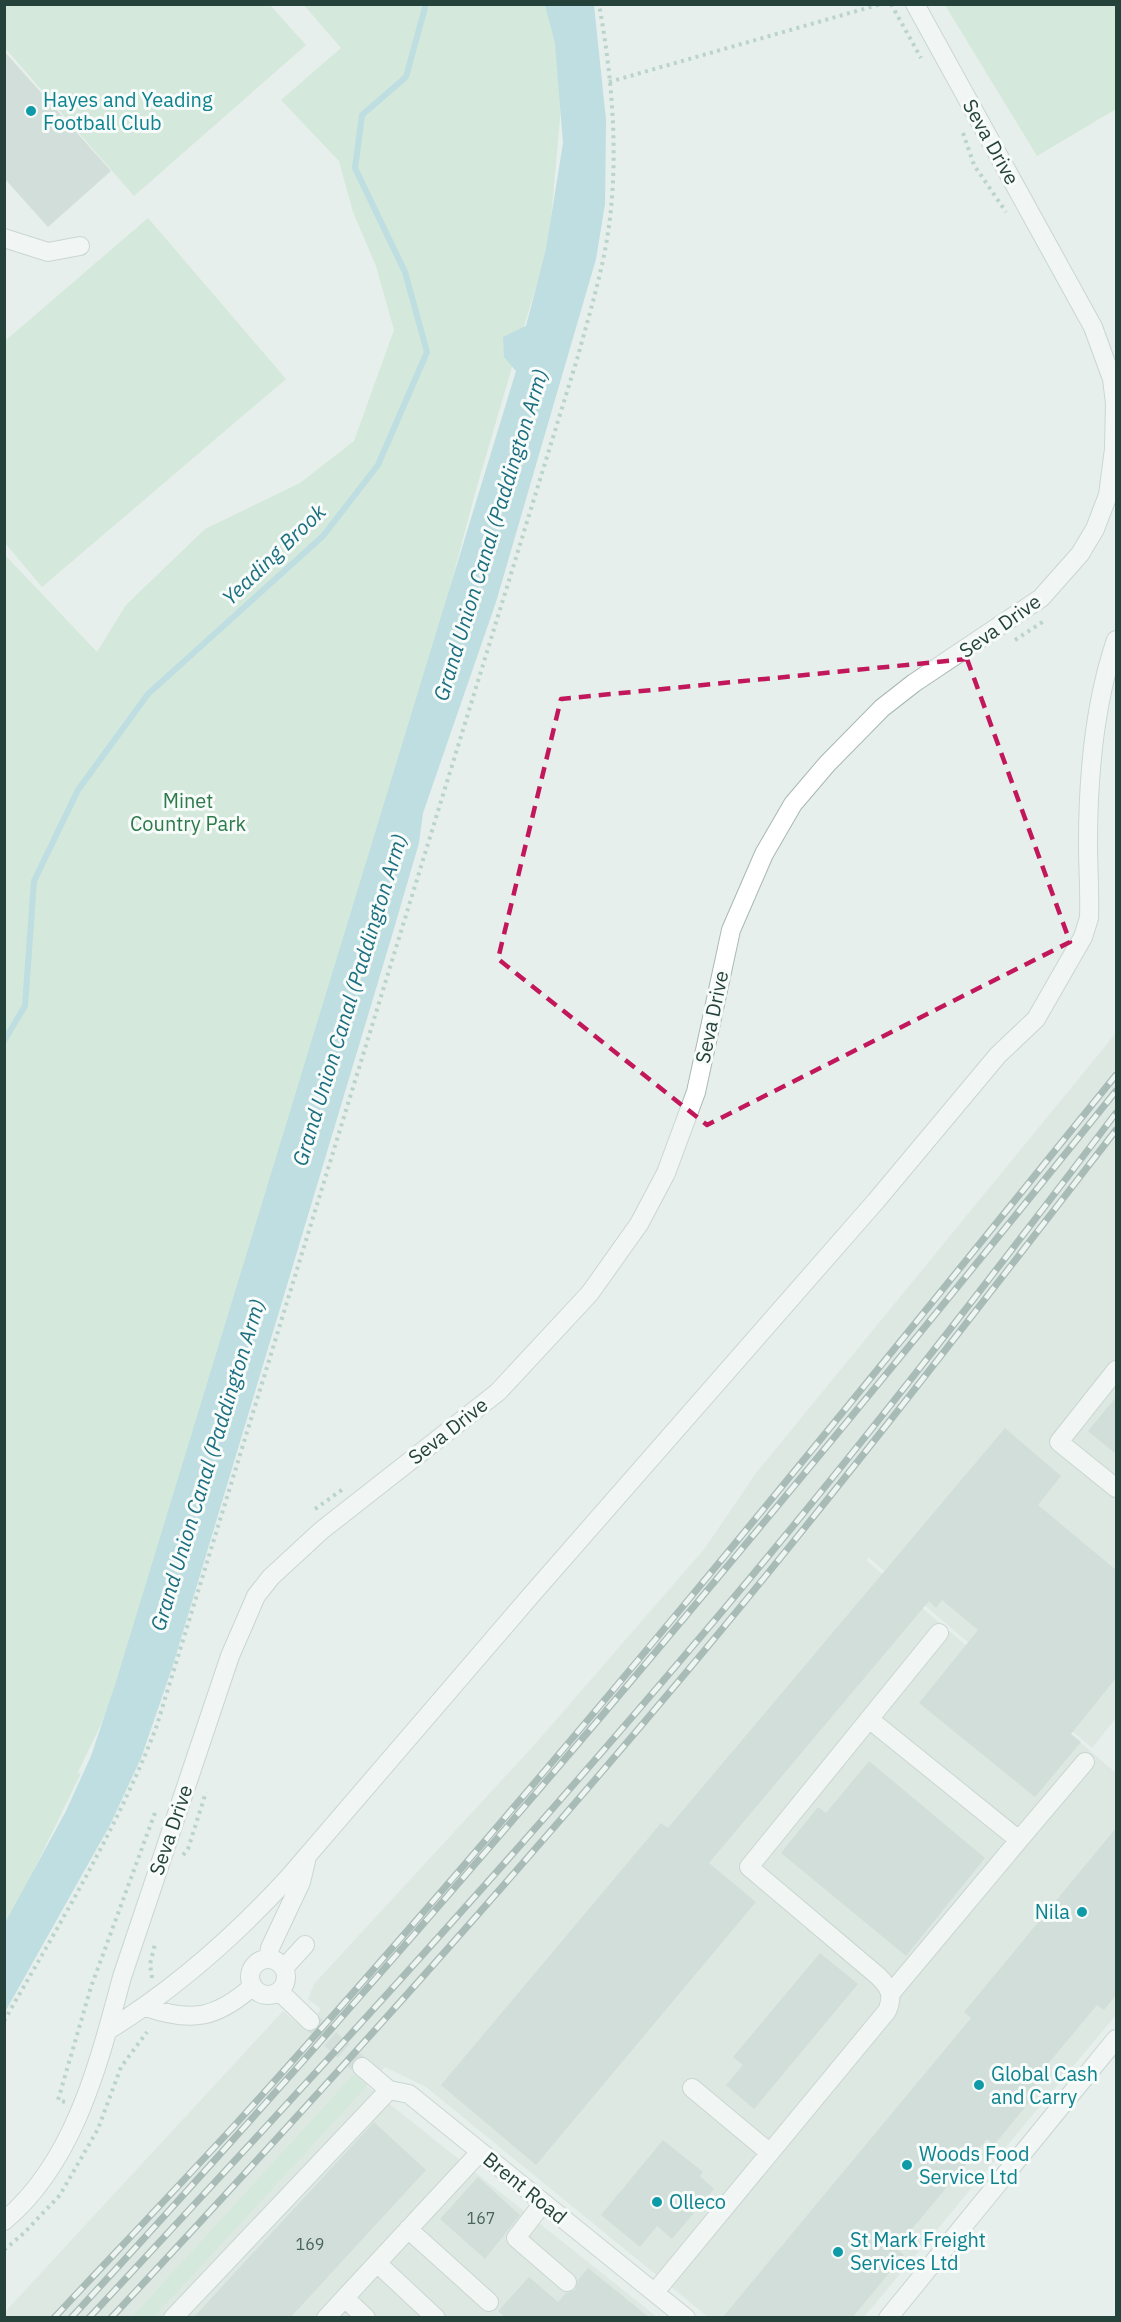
<svg xmlns="http://www.w3.org/2000/svg" width="1121" height="2322" font-family="'IBM Plex Sans',sans-serif">
<style>
.built{fill:#d4dfda}
.green{fill:#bfe0c8}
.water{fill:#8ec9d4}
.lines{fill:none;stroke-linecap:round;stroke-linejoin:round}
.stream{stroke:#8ec9d4;stroke-width:6}
.building{fill:#bbcac4}
.minor-tunnel{stroke:#bfccc8;stroke-width:18;stroke-dasharray:18 9;stroke-linecap:butt}
.minor-casing{stroke:#a8b8b2;stroke-width:20}
.path{stroke:#86b3a5;stroke-width:4;stroke-dasharray:3 4.5;stroke-linecap:butt}
.minor{stroke:#fff;stroke-width:18}
.rail-casing{stroke:#5f7d75;stroke-width:7}
.rail{stroke:#f7fbf9;stroke-width:4.5;stroke-dasharray:14;stroke-linecap:butt}
.marked{fill:none;stroke:#c2185b;stroke-width:4.5;stroke-dasharray:12 8;stroke-linejoin:round}
.culture-dot{fill:#0f9aa8;stroke:#f7fbf9;stroke-width:2}
.labels{text-anchor:middle;stroke-width:6;stroke-linejoin:round;paint-order:stroke}
.number-label{font-size:16px;fill:#4a645c}
.culture-label{font-size:20px;fill:#0d838f;stroke:#f7fbf9;text-anchor:start}
.street-label{font-size:20px;fill:#24423a;stroke:#f7fbf9}
.park-label{font-size:20px;fill:#2d7a4b;stroke:#f7fbf9}
.water-label{font-size:21px;font-style:italic;fill:#1c6f80;stroke:#f7fbf9}
</style>
<rect width="100%" height="100%" fill="#e6efeb"/>
<path class="built" d="M1116 1033V1718L1092 1748 868 1557 867 1561 1116 1773V2015L864 2317H708L426 2087 385 2067 367 2086 657 2317 5 2318 4 2313 283 2011 304 2029 321 2009 308 1999 314 1984 536 1743 705 1548 756 1473Z"/>
<path class="green" d="M4 5H270L306 45 134 196 5 48Z
M304 5H546L564 73 549 242 477 486 408 745 116 1693 77 1774 81 1773 12 1915 5 1937V555L97 652 126 605 205 529 300 483 354 441 394 330 376 266 353 212 339 161 281 100 341 48Z
M945 5H1116V109L1037 156Z
M148 218 286 379 42 587 5 543V341Z
M354 2074 367 2086 154 2317H132Z"/>
<path class="water" d="M545 5H594L606 120 605 204 596 259 496 602 423 813 419 843 393 932 173 1665 141 1758 110 1825 5 2012V1923L66 1811 91 1756 115 1685 516 371 504 357 503 337 526 326 546 249 563 143 555 43Z"/>
<g class="lines">
<path class="stream" d="M4 1041 25 1006 34 881 78 790 148 694 323 536 378 465 427 352 405 272 355 168 362 115 406 77 426 4"/>
</g>
<path class="building" d="M4 51 111 171 48 227 4 178Z
M1116 1397V1454L1088 1431Z
M1005 1428 1061 1476 1038 1505 1116 1570V1678L1071 1734 1081 1742 1035 1797 919 1703 978 1630 942 1600 936 1608 929 1601 709 1863 756 1902 536 2165 441 2085 661 1823 668 1828Z
M869 1761 985 1858 906 1956 781 1853 818 1807 826 1813Z
M1116 1828V1995L1104 2010 1097 2005 1033 2082 1040 2089 994 2145 987 2139 896 2248 904 2255 852 2318H722L971 2018 964 2012Z
M820 1953 858 1984 754 2109 726 2085 743 2065 733 2057Z
M374 2122 426 2170 290 2318H193Z
M663 2140 703 2172 700 2176 714 2189 672 2239 657 2226 640 2247 601 2215Z
M478 2177 520 2215 485 2259 440 2219Z
M588 2268 650 2318H506L498 2311 529 2277 558 2302 566 2293 575 2290 578 2280Z"/>
<g class="lines">
<path class="minor-tunnel" d="M310 2021 362 2067"/>
<defs>
<path id="minor" d="M4 238 48 252 80 246
M1116 1370 1059 1442 1116 1488
M869 1719 1019 1840 1085 1762
M268 1959 270 1948 301 1882 306 1861
M250 1977a18 18 0 1 1 36 0a18 18 0 1 1-36 0Z
M284 1968 305 1945
M279 1991 310 2021
M891 1993 1019 1840
M146 2007C192 2023 217 2018 253 1986
M107 2031C175 1989 235 1936 289 1877L533 1593 876 1201 998 1055 1036 1019 1083 937 1089 918C1090 893 1088 869 1088 844 1088 776 1094 704 1116 640
M362 2067 389 2090 409 2094 686 2318
M692 2088 770 2153
M543 2203 516 2238 567 2282
M4 2221C75 2162 99 2062 122 1977L230 1656 256 1596 271 1577 322 1530 498 1392 590 1293 639 1224 666 1173 696 1092 731 930 764 854 793 804 827 764 882 708 914 683 1041 598 1080 554 1095 529 1108 495 1114 449 1115 403 1112 379 1093 327 915 4
M408 2229 489 2302
M377 2263 436 2318
M655 2292 887 2011C894 1995 890 1988 878 1976L749 1867 939 1633
M345 2298 366 2318
M173 2318 389 2090
M326 2318 480 2152
M888 2318 1116 2039"/>
</defs>
<use href="#minor" class="minor-casing"/>
<path class="path" d="M891 4 921 58
M609 82 881 4
M963 133 974 165 1006 212
M1015 640 1044 621
M315 1509 343 1489
M183 1855 188 1849 206 1792
M152 1978 150 1964 155 1944
M4 2021C59 1925 116 1831 156 1728L578 356C588 319 599 283 606 245 620 167 613 82 599 4
M65 2102 58 2100 91 1987 156 1810
M4 2250 24 2233 60 2195 98 2129 121 2067 147 2032"/>
<use href="#minor" class="minor"/>
<defs>
<path id="rail" d="M54 2318C114 2254 175 2190 234 2126 541 1787 829 1431 1116 1075
M71 2318C436 1922 779 1510 1116 1091
M89 2318C290 2102 489 1886 680 1661 832 1484 975 1299 1116 1113
M111 2318C309 2106 503 1891 689 1669 836 1493 976 1311 1116 1130"/>
</defs>
<use href="#rail" class="rail-casing"/>
<use href="#rail" class="rail"/>
</g>
<path d="M0 0H1121V2322H0ZM967 659 1070 942 707 1125 498 959 561 699Z" fill="#e6efeb" fill-opacity=".55" fill-rule="evenodd"/>
<path class="marked" d="M967 659 1070 942 707 1125 498 959 561 699Z"/>
<g class="culture-dot">
<circle cx="31" cy="111" r="6"/>
<circle cx="1082" cy="1912" r="6"/>
<circle cx="979" cy="2085" r="6"/>
<circle cx="907" cy="2165" r="6"/>
<circle cx="657" cy="2202" r="6"/>
<circle cx="838" cy="2252" r="6"/>
</g>
<g class="labels">
<g class="number-label">
<text x="481" y="2224">167</text>
<text x="310" y="2250">169</text>
</g>
<g class="culture-label">
<text x="43" y="107">Hayes and Yeading<tspan x="43" dy="23">Football Club</tspan></text>
<text x="1070" y="1919" text-anchor="end">Nila</text>
<text x="991" y="2081">Global Cash<tspan x="991" dy="23">and Carry</tspan></text>
<text x="919" y="2161">Woods Food<tspan x="919" dy="23">Service Ltd</tspan></text>
<text x="669" y="2209">Olleco</text>
<text x="850" y="2247">St Mark Freight<tspan x="850" dy="23">Services Ltd</tspan></text>
</g>
<g class="street-label">
<text transform="translate(991 142) rotate(61)" y="7">Seva Drive</text>
<text transform="translate(1000 626) rotate(-35)" y="7">Seva Drive</text>
<text transform="translate(712 1017) rotate(-78)" y="7">Seva Drive</text>
<text transform="translate(448 1431) rotate(-38)" y="7">Seva Drive</text>
<text transform="translate(171 1830) rotate(-71)" y="7">Seva Drive</text>
<text transform="translate(525 2188) rotate(39)" y="7">Brent Road</text>
</g>
<g class="park-label">
<text x="188" y="808">Minet<tspan x="188" dy="23">Country Park</tspan></text>
</g>
<g class="water-label">
<text transform="translate(491 535) rotate(-73)" y="7">Grand Union Canal (Paddington Arm)</text>
<text transform="translate(274 555) rotate(-44)" y="7">Yeading Brook</text>
<text transform="translate(350 1000) rotate(-73)" y="7">Grand Union Canal (Paddington Arm)</text>
<text transform="translate(208 1465) rotate(-73)" y="7">Grand Union Canal (Paddington Arm)</text>
</g>
</g>
<rect width="1121" height="2322" fill="none" stroke="#24423a" stroke-width="12"/>
</svg>
